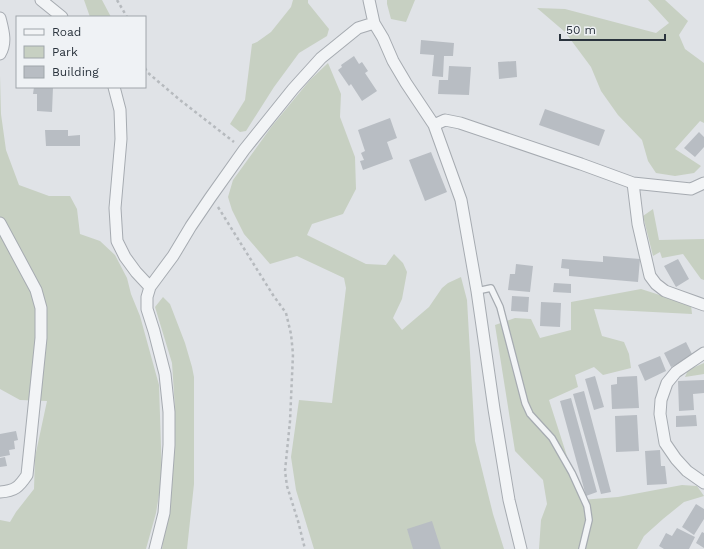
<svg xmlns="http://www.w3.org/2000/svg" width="704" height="549" font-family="'Work Sans',sans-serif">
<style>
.green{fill:#c7d0c2}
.building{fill:#b8bdc3}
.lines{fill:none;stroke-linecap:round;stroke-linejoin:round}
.lane-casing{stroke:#a6abb1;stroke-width:8}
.street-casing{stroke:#a6abb1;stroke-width:13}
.path{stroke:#b6babe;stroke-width:2.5;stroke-dasharray:3 3;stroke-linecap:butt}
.lane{stroke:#f2f4f6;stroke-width:5.5}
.street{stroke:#f2f4f6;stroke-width:11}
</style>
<rect width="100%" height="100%" fill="#e0e3e7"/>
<path class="green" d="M84 0H102L111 17H90Z
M293 0H308V3L329 29 327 36 299 53 274 87 246 131 240 132 230 124 245 100 252 44 257 42 271 32 291 7Z
M387 0H415L406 22 391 19 387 4Z
M648 0H665L688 21 679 35 685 49 704 63V123L700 121 675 149 701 166 694 173 675 176 656 173 648 161 642 140 618 115 601 91 591 67 565 32 537 8 565 9 656 33 669 23Z
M328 63 341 94 340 117 355 157 356 189 343 214 312 224 307 235 366 264 386 265 394 254 403 263 407 272 402 299 393 318 402 330 429 307 442 288 448 283 461 277 467 300 475 441 493 514 504 549H314L296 490 291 457 299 400 332 403 346 288 344 278 297 256 270 264 244 234 232 210 228 197 233 180 272 126 310 80Z
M0 75 1 114 6 150 19 185 49 196H70L77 209 80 234 100 241 115 255 127 278 131 294 140 316 159 385 162 477 156 513 146 549H0V520L10 522 16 512 34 489 35 457 47 401 20 400 0 389Z
M653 209 659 240 704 239V280L701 279 683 254 662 258 660 252 653 256 643 216Z
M641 289 691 305 692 314 594 309 602 336 624 342 629 354 631 368 603 375 594 367 575 375 578 387 549 400 581 500 618 497 682 485 697 486 704 496 684 502 663 519 644 536 637 549H539L541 520 547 504 543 480 515 451 495 325 515 318 531 319 540 338 571 330V302Z
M163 297 170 304 185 343 192 367 194 377V484L187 549H162L170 495 175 409 172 363 155 307Z
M704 363V374L685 377 688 370Z"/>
<path class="building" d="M421 40 454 43 453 56H444L443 77 432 76 434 55 420 54Z
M354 56 359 64 362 62 368 71 365 73 377 91 362 101 351 84 349 86 338 70 342 67 341 65Z
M516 61 517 77 499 79 498 62Z
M449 66 471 67 469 95 438 94 439 80H448Z
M34 87H53L52 112 37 111V94H33Z
M545 109 605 130 599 146 539 125Z
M390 118 397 138 387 142 393 159 363 170 360 161 364 160 361 153 365 151 358 130Z
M45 130H68V136L80 135V146H46Z
M699 132 704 137V147L695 157 684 148Z
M431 152 447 192 425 201 409 160Z
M603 256 640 259 638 282 569 276V269L561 268 562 259 603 262Z
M678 259 689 279 676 287 664 266Z
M516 264 533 266 530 292 508 290 510 274H515Z
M554 283 571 284V293L553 292Z
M512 296 529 297 528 312 511 311Z
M541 302 561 303 560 327 540 326Z
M686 342 693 356 671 367 664 353Z
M660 356 666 371 645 381 638 365Z
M595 376 604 407 594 410 585 379Z
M637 376 639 408 612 409 611 385 617 384V377Z
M704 380V393L693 394 694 410 679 411 678 381Z
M584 391 611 492 601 494 573 394Z
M571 398 597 492 586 496 560 401Z
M637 415 639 451 616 452 615 416Z
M696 415 697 426 676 427V416Z
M16 431 18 440 14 441 15 449 9 450 10 455 0 457V434Z
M660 450 661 466H665L667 484 647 485 645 451Z
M5 457 7 466 0 467V458Z
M696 504 704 509V519L694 535 682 527Z
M432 521 441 549H413L407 529Z
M677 528 695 537 689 549H664L659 546 666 533 672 536Z
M702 532 704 533V548L696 543Z"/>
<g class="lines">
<defs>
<path id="lane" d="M477 291 491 288 500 307 525 403 530 414 552 438 572 473 587 506 589 520 582 549"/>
<path id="street" d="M41 0 62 17
M369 0 374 23 383 38 393 61 406 83 434 125 461 200 477 291 494 409 509 500 521 549
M0 18C3 30 7 43 0 54
M114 87 120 110 121 139 115 208 117 241 125 257 136 272 150 287
M434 125 445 120 460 123 581 164 633 183 691 189 704 183
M633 183 638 224 650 276 656 284 665 291 704 305
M0 223 36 290 41 308V338L27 475C19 487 15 491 0 492
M704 353 676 372 667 383 661 400 660 414 665 443 676 459 687 471 704 483
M155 549 164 513 169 445V412L165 374 154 331 147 309V297L150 287 173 256 191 226 210 198 244 150 293 89 321 58 358 28 374 23"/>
</defs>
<use href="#lane" class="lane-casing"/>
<use href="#street" class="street-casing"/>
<path class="path" d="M117 0 127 17
M145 68 147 72 180 100 234 142
M218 207 273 295 286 313 291 334 293 354 290 421 285 471 287 486 298 521 305 549"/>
<use href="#lane" class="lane"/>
<use href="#street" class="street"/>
</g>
<rect x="16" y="16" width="130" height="72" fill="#eff2f5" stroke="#a0a6ab"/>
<rect x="24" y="29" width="20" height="6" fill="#f2f4f6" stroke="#a0a6ab"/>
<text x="52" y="36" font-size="12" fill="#2a333d">Road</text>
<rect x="24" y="46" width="20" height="12" fill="#c7d0c2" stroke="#a0a6ab"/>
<text x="52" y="56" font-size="12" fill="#2a333d">Park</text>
<rect x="24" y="66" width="20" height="12" fill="#b8bdc3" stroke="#a0a6ab"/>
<text x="52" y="76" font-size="12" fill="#2a333d">Building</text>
<path d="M560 34v6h105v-6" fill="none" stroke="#2a333d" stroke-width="2"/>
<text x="566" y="34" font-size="12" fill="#2a333d" stroke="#eff2f5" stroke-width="3" paint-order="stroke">50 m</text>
</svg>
